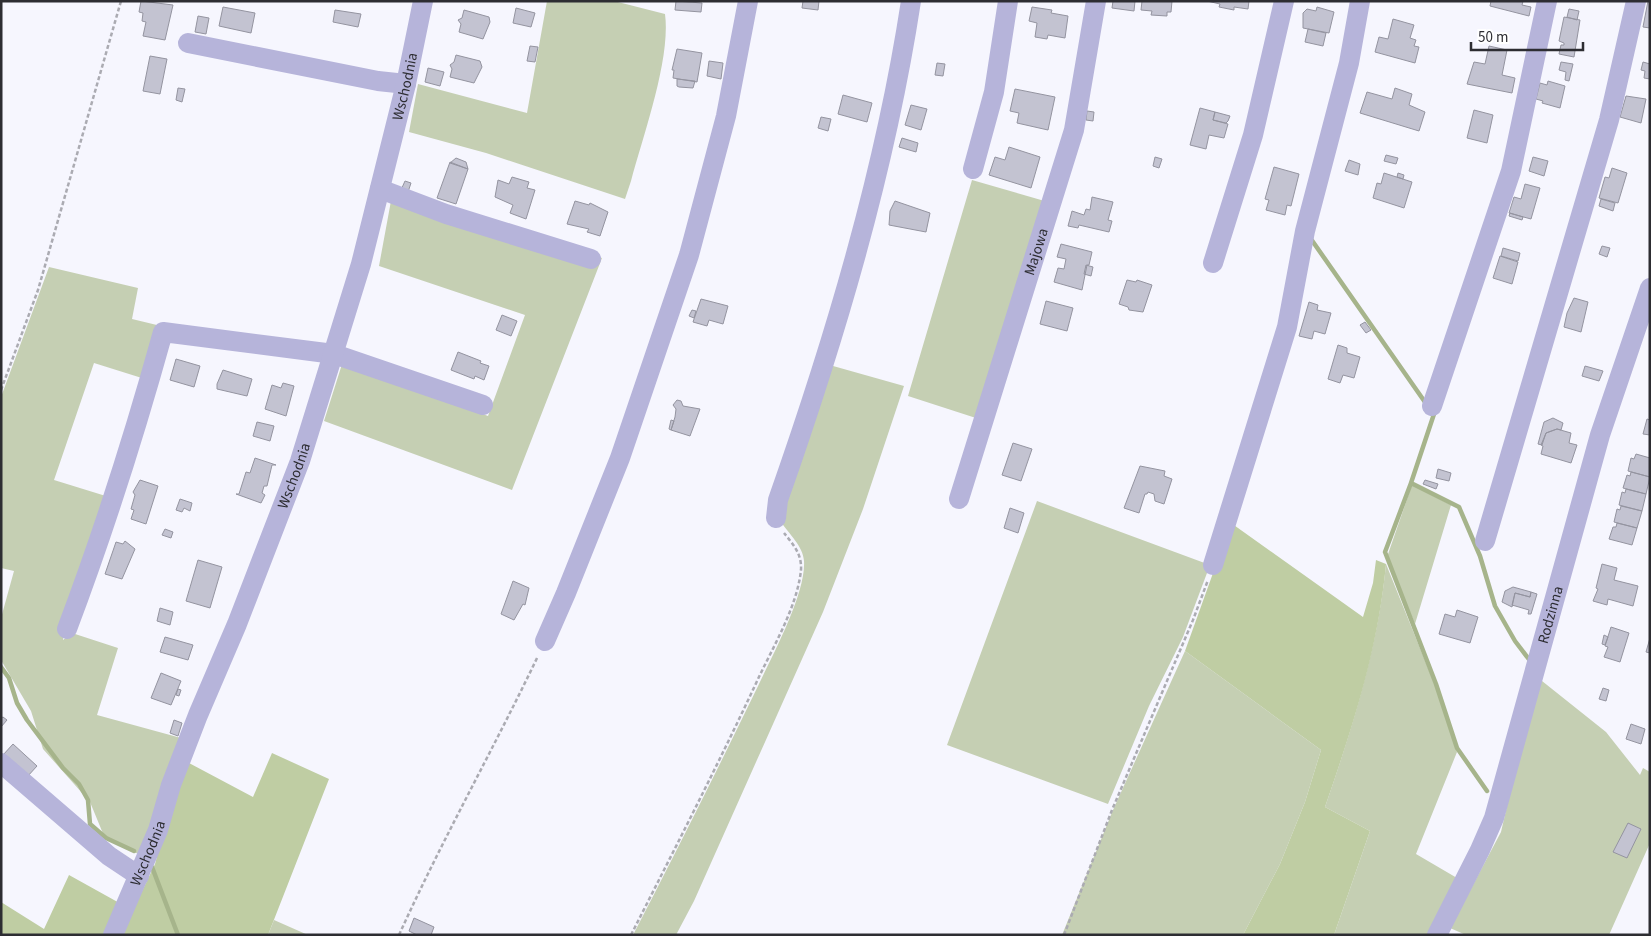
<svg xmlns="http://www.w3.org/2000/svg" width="1651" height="936" font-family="'Source Sans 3',sans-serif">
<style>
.green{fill:#c5cfb3}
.forest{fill:#bfcda3}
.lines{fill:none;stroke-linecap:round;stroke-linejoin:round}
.stream{stroke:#a6b48b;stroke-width:4.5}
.building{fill:#c3c3d1;stroke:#9494a0}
.path{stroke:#ababb2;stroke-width:2.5;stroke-dasharray:4 2.5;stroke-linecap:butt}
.minor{stroke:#b6b4da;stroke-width:20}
.labels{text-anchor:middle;stroke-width:4.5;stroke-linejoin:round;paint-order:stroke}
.street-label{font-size:15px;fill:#2d2d32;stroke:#fff}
</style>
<rect width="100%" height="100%" fill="#f6f6fe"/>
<path class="green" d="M547 1H614L665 14C671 59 643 136 631 181L625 199 486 153 409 132 418 84 527 113Z
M972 180 1048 202 979 419 908 396Z
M393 190 602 258 512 490 324 421 343 361 488 416 525 315 379 266Z
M49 267 138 288 132 319 161 326 145 379 94 363 54 480 109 497 64 628 63 640 72 633 118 648 97 715 181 738 140 855 104 836 90 802 43 749 31 711 1 660V618L14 571 1 568V397Z
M826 364 904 386 863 509 823 612 694 901 676 935H633C676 852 718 769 759 684 773 654 806 593 804 561 803 546 789 534 781 522Z
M1412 485 1451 505 1415 624 1387 557Z
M1037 501 1210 565 1183 637 1149 706 1108 804 947 745Z
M1386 564 1436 688 1457 752 1416 854 1457 878 1428 935H1334L1370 831 1325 807C1352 729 1378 647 1386 564Z
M1185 651 1321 750 1305 802 1280 864 1243 935H1062L1113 810Z
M1537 677 1606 732 1640 775 1643 768 1650 772V843L1609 935H1466L1450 928 1501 832Z
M274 920 308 935H268Z"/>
<path class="forest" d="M1231 523 1363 617 1373 583 1376 560 1386 564C1378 650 1353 726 1325 807L1370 831 1334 935H1243L1280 864 1305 802 1321 750 1185 651Z
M272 753 329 779 268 935H1V902L44 929 69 875 123 905 134 908 155 864 170 807 189 763 253 797Z"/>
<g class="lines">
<path class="stream" d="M1311 239 1427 405
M1431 411 1434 414 1411 483 1459 507 1480 556 1495 606 1515 641 1531 662
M1411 483 1385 552 1436 684 1457 748 1487 791
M1 667 9 678 17 703 27 720 63 768 79 784 88 800 90 824 106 838 134 851
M152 867 178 935"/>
</g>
<path class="building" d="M141 1 173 5 165 40 143 36 146 22 142 21 143 13 139 12Z
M676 1 702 3 701 12 675 10Z
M803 1H819L818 10 802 8Z
M1113 1H1135L1134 11 1112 8Z
M1142 1H1172L1171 12H1167V16L1151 15 1152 11 1141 10Z
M1207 1H1249L1248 9 1234 7V10L1219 7 1220 4Z
M1491 1H1523L1522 5 1531 7 1529 16 1490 6Z
M1648 1H1650V28L1643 27Z
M223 7 255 13 251 33 219 26Z
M1032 7 1052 10 1051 13 1068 16 1065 38 1048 35 1047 39 1035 37 1037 23 1029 21Z
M1317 7 1334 12 1329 33 1303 28V13L1307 9 1316 11Z
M516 8 535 13 531 27 513 23Z
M1569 9 1579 11 1577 20 1567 17Z
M335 10 361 14 358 27 333 22Z
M464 10 489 17 490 22 483 39 459 32 461 24 458 20 462 18Z
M198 16 209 18 206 34 195 32Z
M1564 17 1580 20 1574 57 1559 54 1561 45H1564V43L1559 41Z
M1393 19 1414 25 1410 38 1416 40 1414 46 1419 47 1415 63 1375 52 1379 37 1388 39Z
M1308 29 1326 33 1323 46 1305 42Z
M530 46 538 47 535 62 527 61Z
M1489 46 1507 50 1502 75 1515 78 1512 93 1467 84 1474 62 1485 64Z
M677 49 702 53 697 82 673 78 674 70H672Z
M456 55 480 61 482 67 474 83 450 77 452 69 450 65 454 62Z
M150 56 167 59 160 94 143 91Z
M709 61 723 63 721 79 707 76Z
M1561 62 1573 64 1569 81 1565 80 1566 72 1559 70Z
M1643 62 1650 64V79L1644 78 1645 71 1641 70Z
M937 63 945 64 943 76 935 75Z
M428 68 444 72 440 86 425 82Z
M677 79 695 81 693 88 679 87 677 86Z
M1548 81 1565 86 1560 108 1542 103 1543 101 1536 99 1540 83 1547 85Z
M178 88 185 89 182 102 176 100Z
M1395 88 1412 94 1409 105 1425 112 1419 131 1360 113 1367 92 1392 99Z
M1015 89 1055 97 1048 130 1017 123 1019 113 1010 111Z
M843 95 872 103 867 122 838 114Z
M1626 96 1646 99 1641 123 1620 117Z
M911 105 927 109 921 130 905 125Z
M1200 108 1215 112 1213 120 1228 124 1224 138 1209 135 1206 149 1190 145Z
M1474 110 1493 115 1487 143 1467 138Z
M1087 111 1094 112 1093 121 1086 120Z
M1215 112 1230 116 1228 121 1226 123 1213 120Z
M821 117 831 119 828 131 818 128Z
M902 138 918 143 916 152 899 147Z
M1009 147 1040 157 1031 188 989 175 995 157 1005 160Z
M1386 155 1398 158 1396 164 1384 161Z
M1155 157 1162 159 1159 168 1153 166Z
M1533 157 1548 161 1544 176 1529 171Z
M456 158 466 162 468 169 450 163Z
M1349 160 1360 164 1358 175 1345 171Z
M450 162 468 169 456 204 437 198Z
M1274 167 1299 174 1291 206 1287 205 1285 215 1266 210 1269 200 1265 199Z
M1612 168 1627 173 1618 203 1599 198 1605 177 1609 178Z
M1384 173 1412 182 1404 208 1373 198 1377 183 1381 184Z
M1398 173 1404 175 1403 179 1397 177Z
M512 177 529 182 527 188 535 190 526 219 510 213 513 205 495 197 498 180 509 184Z
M405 181 411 183 408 192 401 190Z
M1525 184 1540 188 1531 219 1509 213 1514 197 1521 199Z
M1092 197 1113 202 1108 220 1112 221 1109 232 1079 225 1078 228 1068 226 1072 211 1084 215 1086 209 1090 210Z
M1601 199 1615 203 1613 211 1599 206Z
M575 201 589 205 590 203 608 212 600 236 587 232 589 229 567 224Z
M895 201 930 213 926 232 889 225 890 211Z
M1510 213 1523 217 1522 220 1509 216Z
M1061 244 1092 252 1089 265H1087L1082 290 1054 282 1058 268 1064 269 1066 259 1057 257Z
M1602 246 1610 248 1607 257 1599 254Z
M1503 248 1520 253 1518 261 1501 256Z
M1500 256 1518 262 1512 284 1493 278Z
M1086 265 1093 267 1091 276 1084 274Z
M1127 280 1136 282 1137 280 1152 285 1143 312 1129 310 1128 307 1119 304Z
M1574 298 1588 302 1581 332 1564 327 1567 313Z
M701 299 728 306 723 324 709 320 707 326 693 322Z
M1046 301 1073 308 1067 331 1040 324Z
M1309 302 1318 305 1317 310 1331 313 1325 334 1314 331 1312 339 1299 336Z
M692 310 696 311 694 318 689 316Z
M502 315 517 321 511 336 496 330Z
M1365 322 1371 330 1366 333 1360 325Z
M1338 345 1347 348V353L1360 357 1354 378 1343 375 1340 383 1328 379Z
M458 352 481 361 480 363 489 366 484 380 475 376 474 379 451 370Z
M176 359 200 366 194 387 170 380Z
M1585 366 1603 371 1599 381 1582 376Z
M223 370 252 379 247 396 217 389V384Z
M283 383 294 386 286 416 265 409 272 385 281 388Z
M677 400 681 401 683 406 700 409 690 436 671 430 675 417 676 409 673 405Z
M1553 418 1563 423 1561 430 1557 429 1546 433 1542 445 1538 444 1544 422Z
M1647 419 1650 420V435L1643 434Z
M671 420 674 421 671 430 669 429Z
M257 422 274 426 270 441 253 436Z
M1557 429 1571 433 1569 443 1577 445 1571 463 1541 454 1543 446 1541 445 1546 433Z
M1013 443 1032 449 1021 481 1002 475Z
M1636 454 1650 458V477L1628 471 1631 458 1634 459Z
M255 458 276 465H272L267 486H264L262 493 265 495 261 503 236 494H239L246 472 250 473Z
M1140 466 1165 471 1164 476 1172 479 1164 504 1155 501 1154 494 1148 492 1147 494H1145L1139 513 1124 508Z
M1438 469 1451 473 1449 481 1436 478Z
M1631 472 1650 477 1646 494 1623 488 1627 475 1630 476Z
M140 480 158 486 146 524 131 519 134 510 131 509 135 495 133 492Z
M1425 480 1438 484 1436 489 1423 484Z
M1626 489 1646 494 1642 511 1619 505 1622 492 1625 493Z
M180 499 192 503 190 511 184 508 182 512 176 510Z
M1621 506 1642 511 1637 528 1614 522 1617 509 1620 510Z
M1010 508 1024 513 1018 533 1004 528Z
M1617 523 1637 528 1632 545 1609 539 1613 527H1616Z
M165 529 173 532 171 538 162 535Z
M125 541 135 549 122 579 105 574 116 542 123 544Z
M198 560 222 567 210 608 186 601Z
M1602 564 1617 568 1614 580 1638 586 1633 606 1608 599 1607 605 1593 601 1598 589 1596 588Z
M513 581 529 588 525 605 523 604 514 620 501 614Z
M1513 587 1531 592 1530 597 1515 593 1512 607 1502 602 1505 591Z
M1531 592 1537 594 1531 614H1528L1529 610 1512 605 1515 593 1530 597Z
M160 608 173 612 170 625 157 621Z
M1457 610 1478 617 1470 643 1439 634 1445 614 1455 617Z
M1611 627 1629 633 1620 662 1604 657 1608 647 1605 646Z
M1604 635 1608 637 1605 645 1602 644Z
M165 637 193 645 188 660 160 652Z
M1650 638V653L1646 652Z
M161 673 181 681 171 705 151 698Z
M1603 688 1609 690 1606 701 1599 699Z
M178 689 181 690 179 696 176 695Z
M3 717 7 720 1 727V718Z
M174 720 182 723 178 736 170 733Z
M1631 724 1645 729 1641 744 1626 739Z
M13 744 37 766 27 777 3 755Z
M1628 823 1641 829 1627 858 1613 852Z
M414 918 434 927 431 935H417L409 931Z"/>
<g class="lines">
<path class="path" d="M1 390 38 290 121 1
M399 935C442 840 493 750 538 656
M631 935C674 850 718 765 758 679 774 645 797 607 801 570 802 554 793 544 784 533
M1064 935 1112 810 1193 620 1208 580"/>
<g class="minor">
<path d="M188 43 378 81 406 84"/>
<path d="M973 169 994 92 1008 1"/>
<path d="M380 189 446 214 591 259"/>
<path d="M1213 263 1253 135 1284 1"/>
<path d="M1432 406 1511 171 1547 1"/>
<path id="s1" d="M959 499 1074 130 1096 1"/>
<path d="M776 518 778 500C835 338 885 171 911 1"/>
<path d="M1485 541 1609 120 1636 1"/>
<path d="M1213 565 1287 327 1305 231 1349 63 1360 1"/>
<path d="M67 629C104 531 135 433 163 332L334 354 483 405"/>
<path d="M545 641 566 593 620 458 689 255 726 116 748 1"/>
<path d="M1 763 109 856 139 876"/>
<path id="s2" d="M113 935 158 830 171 785 198 715 237 624 300 461 361 264 406 84 423 1"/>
<path id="s3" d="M1437 935 1480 850 1494 818 1600 435 1650 288"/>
</g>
</g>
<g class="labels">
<g class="street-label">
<text dy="5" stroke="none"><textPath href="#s2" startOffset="899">Wschodnia</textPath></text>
<text dy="5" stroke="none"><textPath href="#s1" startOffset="259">Majowa</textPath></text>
<text dy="5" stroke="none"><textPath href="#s2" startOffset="494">Wschodnia</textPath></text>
<text dy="5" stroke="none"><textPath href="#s3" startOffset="341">Rodzinna</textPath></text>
<text dy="5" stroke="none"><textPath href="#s2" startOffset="89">Wschodnia</textPath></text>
</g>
</g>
<rect width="1651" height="936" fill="none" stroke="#2d2d32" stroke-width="5"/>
<path d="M1471 42v8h112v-8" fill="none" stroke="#2d2d32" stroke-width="2.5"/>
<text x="1478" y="42" font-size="15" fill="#2d2d32" stroke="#ffffff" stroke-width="4" paint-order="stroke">50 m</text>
</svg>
